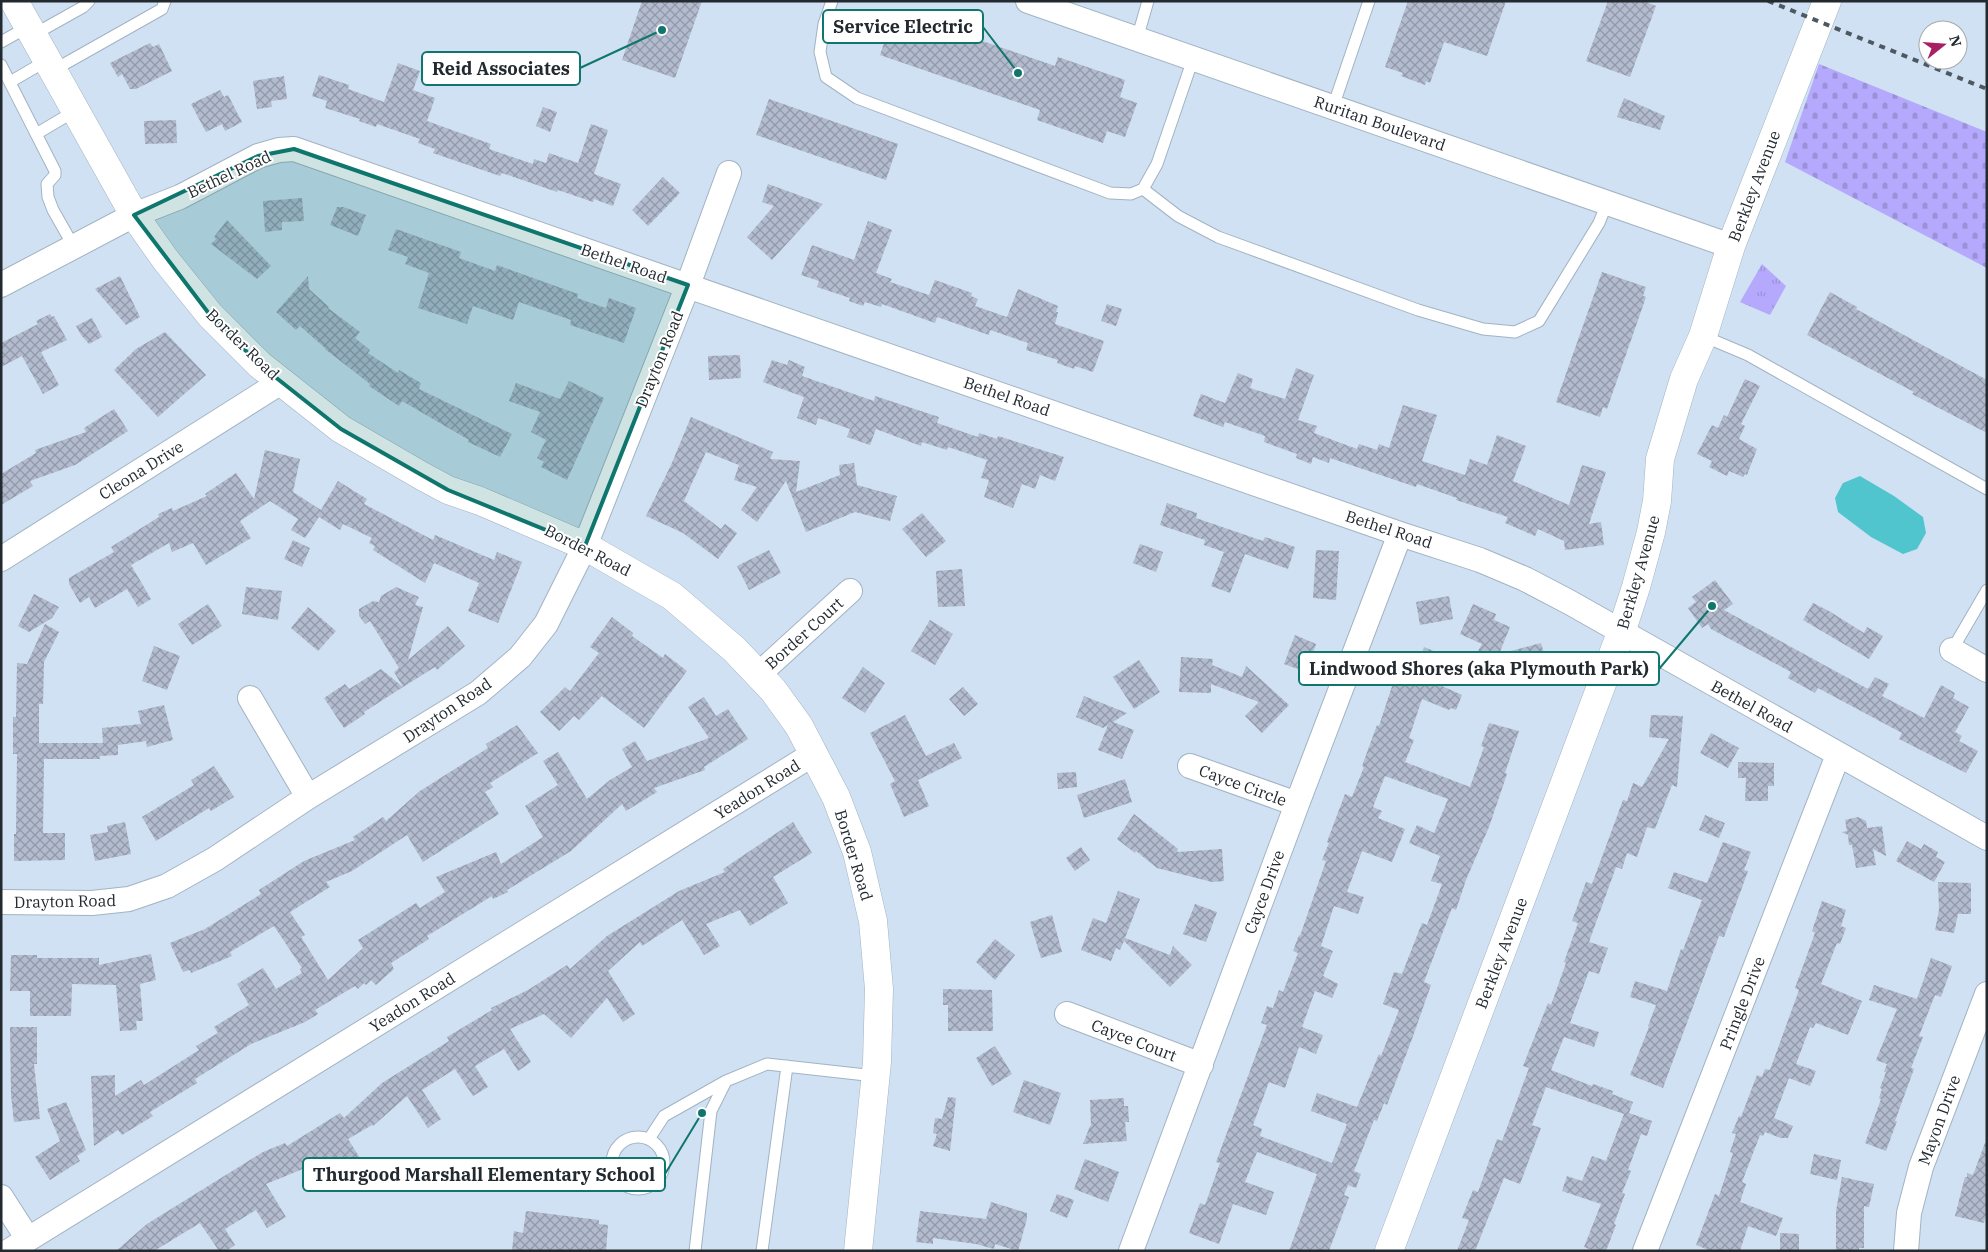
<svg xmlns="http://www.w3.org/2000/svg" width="1988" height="1252" font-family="'IBM Plex Serif',serif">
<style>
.cemetery{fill:url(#cemetery-stones)}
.park{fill:url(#park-tufts)}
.water{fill:#51c5cd}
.building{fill:url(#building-cross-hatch);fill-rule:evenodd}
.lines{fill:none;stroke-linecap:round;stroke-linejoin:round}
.service-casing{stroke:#a2b3c3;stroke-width:13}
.minor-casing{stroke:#a2b3c3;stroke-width:26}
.tertiary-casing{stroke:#a2b3c3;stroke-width:29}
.service{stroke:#fff;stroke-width:11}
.minor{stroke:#fff;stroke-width:24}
.tertiary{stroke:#fff;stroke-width:28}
.rail{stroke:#4e5861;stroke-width:4;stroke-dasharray:6 6;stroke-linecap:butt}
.marked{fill:#0f766e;fill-opacity:0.2;stroke:#0f766e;stroke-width:4;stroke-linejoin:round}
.labels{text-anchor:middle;stroke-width:4;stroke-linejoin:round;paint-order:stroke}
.street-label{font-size:16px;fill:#22292f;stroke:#fff}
.leader{fill:none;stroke:#0f766e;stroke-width:2}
.callout-dot{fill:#0f766e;stroke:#fff;stroke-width:2}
.callout{fill:#fff;stroke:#0f766e;stroke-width:2}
.callout-label{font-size:18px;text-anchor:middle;font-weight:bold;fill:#22292f}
</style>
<defs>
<pattern id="cemetery-stones" width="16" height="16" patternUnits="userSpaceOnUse" patternTransform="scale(1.25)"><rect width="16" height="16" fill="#b5a9fd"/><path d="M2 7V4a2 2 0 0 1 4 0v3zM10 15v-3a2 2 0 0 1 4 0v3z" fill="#9b91d9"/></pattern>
<pattern id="park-tufts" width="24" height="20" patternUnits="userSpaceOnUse" patternTransform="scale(1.25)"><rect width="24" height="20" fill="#b5a9fd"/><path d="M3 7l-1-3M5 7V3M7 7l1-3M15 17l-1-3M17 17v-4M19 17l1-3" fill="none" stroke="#9b91d9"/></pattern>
<pattern id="building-cross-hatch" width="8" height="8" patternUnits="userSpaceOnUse" patternTransform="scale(1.25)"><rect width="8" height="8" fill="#b3bbcf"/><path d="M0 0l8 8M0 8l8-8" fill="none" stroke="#9198a8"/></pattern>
</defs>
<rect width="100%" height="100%" fill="#cfe1f2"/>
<path class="cemetery" d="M1819 64 1987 132V268L1785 162Z"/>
<path class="park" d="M1762 264 1786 286 1770 315 1740 302Z"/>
<path class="water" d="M1860 476 1894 496 1923 517 1926 533 1917 549 1903 554 1871 537 1838 512 1835 498 1843 483Z"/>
<path class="building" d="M642 1H702L675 78 622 60Z
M1408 1H1506L1487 56 1444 42 1430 83 1426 81 1425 85 1401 76 1403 73 1385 67Z
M1608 1H1644L1656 6 1630 77 1586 61Z
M895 11 1055 66 1058 57 1125 80 1120 97 1137 103 1125 137 1107 131 1103 143 1037 120 1040 110 880 55Z
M150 43 153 47 159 44 172 71 136 89H130L122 74 118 77 110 63Z
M398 63 420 71 413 90 435 98 427 121 491 144 489 149 533 164 534 159 546 163 549 153 578 163 591 124 608 130 594 174 621 184 613 206 594 199 593 202 558 190 557 192 502 173 500 176 433 153 435 149 418 143 420 139 377 124 376 127 359 121 360 119 325 108 327 101 312 96 319 75 349 85 348 89 384 102Z
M284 76 287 99 271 101 272 107 257 109 253 81Z
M220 90 224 97 228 95 242 122 225 131 222 124 206 132 191 104Z
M1624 98 1665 116 1660 130 1617 117Z
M769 99 898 144 886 180 756 135Z
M543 107 557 112 550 132 536 126Z
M176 120 177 143 145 144 144 121Z
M663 177 680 193 648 226 632 210Z
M768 184 823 204 772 260 747 237 774 206 762 202Z
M302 198 304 221 282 222V230L265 232 263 201Z
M337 207H343L366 215 358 236 330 225Z
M227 220 271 266 257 279 211 244 216 239 214 237Z
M868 221 892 230 876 273 892 279 890 282 929 295 935 280 972 293 971 296 978 299 975 306 1007 317 1018 289 1058 306 1056 312H1058L1055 324 1104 341 1093 372 1075 366 1074 369 1057 363 1058 360 1026 350 1028 343 990 330 989 335 937 317 935 323 882 304 881 307 865 302 863 306 849 301 850 298 817 287 819 281 801 275 812 245 854 260Z
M396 229 461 252 459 258 495 271 497 265 578 294 577 298 606 308 609 298 636 308 624 343 570 325 571 320 519 302 513 320 473 306 467 324 418 308 429 273 405 264 408 257 388 250Z
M1602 272 1646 287 1643 296 1646 297 1607 409 1603 407 1600 417 1556 402Z
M120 276 140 317 126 325 95 289Z
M308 276 309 289 329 307 328 308 360 332 355 338 370 350 368 353 398 373 399 370 421 383 419 389 512 434 500 457 468 442 469 440 402 401 399 406 369 386 370 384 325 349V348L300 326 296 330 276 312Z
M1830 292 1857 307 1856 309 1987 380V433L1912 394 1914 392 1807 335Z
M1107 304 1122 309 1116 326 1101 321Z
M50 314 52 317 54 316 67 340 41 352 59 385 43 394 22 356 1 367V343L38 324 36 321Z
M92 318 102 337 89 344 81 335 76 326Z
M165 332 206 375 158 417 114 370 136 349Z
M740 355 741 378 709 380 708 356Z
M772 360 787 365 789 360 805 367 802 376 874 401 875 396 939 417 937 423 978 437 979 433 997 439 998 436 1064 457 1055 481 1040 475 1035 489 1022 484 1013 508 984 497 989 480 981 478 987 460 948 447 947 450 922 442 921 446 876 429 870 445 847 437 850 429 818 418 816 425 797 418 804 397 763 382Z
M1296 368 1314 375 1298 420 1317 426 1314 433 1357 449 1359 444 1377 450 1379 444 1389 448 1403 405 1437 415 1422 461 1465 475 1470 459 1487 465 1497 435 1526 446 1513 481 1569 505 1582 465 1606 472 1589 524 1601 522 1604 545 1565 550 1564 541 1538 529 1535 536 1505 523 1508 517 1456 500 1457 498 1417 484 1416 487 1330 458 1329 463 1313 457 1311 464 1296 458 1297 454 1264 442 1265 436 1225 422 1223 427 1193 416 1201 394 1225 403 1238 373 1253 379 1250 388 1285 399Z
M1745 379 1760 386 1741 424 1745 426 1739 439 1757 449 1747 475 1745 474 1743 477 1729 471 1727 476 1709 467 1712 461 1697 454 1712 425 1718 428 1724 415 1727 417Z
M569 381 604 398 567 480 541 467 544 462 537 458 546 440 531 432 540 412 509 401 516 383 560 399Z
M114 409 128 431 75 465 30 481 33 486 1 505V474L36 453 35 450 86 432 84 428Z
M691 417 773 452 770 459 800 461 796 492 840 475 839 465 854 463 857 485 897 496 890 521 855 512 806 532 786 481 757 522 741 510 757 487 734 480 739 465 706 452 684 501 721 529 725 524 737 533 718 559 683 533 646 516 671 465Z
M265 450 300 459 293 492 321 510 338 481 367 499 364 504 433 540 435 535 494 560 497 552 522 562 498 623 468 611 479 583 434 563 425 583 373 550 375 546 369 543 372 538 343 524 340 530 319 517 305 538 291 530 298 519 270 501 240 521 251 538 206 565 193 543 172 552 169 543 131 565 151 599 138 607 127 589 95 608 89 597 80 603 69 584V578L114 552 111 547 159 517 158 514 172 508 173 511 207 496 205 494 236 473 254 499Z
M1167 503 1197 513 1196 518 1263 541 1265 537 1295 547 1288 569 1245 554 1230 593 1211 586 1224 552 1204 545 1205 540 1160 525Z
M922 513 946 541 926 557 902 529Z
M293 540 310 548 302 567 284 559Z
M1140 544 1163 552 1156 572 1133 563Z
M769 550 781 573 749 590 737 566Z
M1316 550 1339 551 1336 600 1313 598Z
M962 569 965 606 938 607 936 571Z
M1715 580 1733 604 1724 610 1868 689 1875 677 1889 684 1882 696 1924 718 1941 685 1955 693 1953 698 1969 707 1955 732 1962 736 1959 741 1978 751 1966 773 1899 739 1902 733 1818 688 1815 693 1788 678 1791 672 1711 629 1708 624 1702 628 1688 608 1696 602 1692 597Z
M246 587 282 591 278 620 242 614Z
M396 587 419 597 415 605 423 607 408 660 448 626 465 646 437 670 435 667 403 687 394 672 399 668 370 621 365 624 359 616V609L373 601 379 602 381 596Z
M34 594 59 607 52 618 29 632 18 626Z
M1449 596 1453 619 1420 625 1416 602Z
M1813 603 1829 611 1864 633 1867 627 1883 636 1869 659 1803 620Z
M208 604 222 626 192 645 178 624Z
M1473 604 1496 614 1494 620 1510 627 1499 654 1541 643 1546 660 1554 658 1558 673 1519 684 1515 667 1478 651 1482 644 1460 634Z
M308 607 336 631 318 651 291 628Z
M612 617 633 633 632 636 663 658 665 654 687 671 644 728 602 696 579 720 574 716 559 731 540 712 565 687 570 691 599 653 590 647Z
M930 620 953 634 935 665 911 651Z
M45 624 59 632 44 662 43 704H39V743H103L102 728 141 724 138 711 164 705 173 740 147 747 146 741 118 745V755L100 756V759H44L43 833H65V860L14 861V834H16L17 754H13V717H16L17 663 27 664Z
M1295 635 1316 644 1306 672 1284 664Z
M154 646 180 656 167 690 142 681Z
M1424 647 1443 655 1433 682 1462 695 1456 710 1451 708 1449 710 1422 699 1409 738 1414 740 1405 762 1470 787 1484 747 1481 746 1489 723 1519 731 1505 773 1507 774 1489 827 1466 880 1456 910 1452 908 1424 982 1431 985 1412 1039 1387 1105 1384 1103 1377 1121 1374 1120 1354 1171 1361 1174 1356 1188 1348 1185 1344 1195 1349 1197 1329 1251H1289L1317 1174 1257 1152 1245 1182 1274 1192 1266 1215 1233 1204 1219 1244 1189 1233 1200 1203 1205 1205 1220 1163 1216 1162 1267 1025 1261 1023 1267 1006 1273 1008 1279 990 1283 992 1298 953 1293 951 1299 935 1300 936 1326 861 1322 860 1329 843 1327 842 1345 794 1352 797 1364 767 1362 766 1377 725 1379 726 1396 674 1412 679ZM1385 776 1448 799 1434 833 1417 825 1409 843 1440 856 1431 881 1442 884 1427 925 1422 923 1402 974 1394 972 1383 1004 1399 1010 1381 1056 1379 1054 1357 1107 1317 1093 1311 1111 1347 1124 1332 1163 1260 1136 1262 1129 1253 1125 1269 1082 1285 1088 1299 1047 1316 1054 1323 1035 1302 1027 1315 991 1332 998 1338 984 1323 976 1333 951 1321 946 1334 906 1358 914 1364 897 1347 892 1362 851 1392 862 1405 829 1378 818 1382 811 1373 807Z
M1181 657 1213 659 1212 665 1242 677 1246 666 1289 705 1262 733 1245 716 1259 702 1211 684V693L1179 692Z
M1139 660 1160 692 1134 709 1113 677Z
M863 667 885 683 865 713 842 698Z
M381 669 403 687 364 712 365 714 344 728 324 698 345 684 349 689Z
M963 687 978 704 964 716 949 699Z
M1084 696 1127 713 1113 722 1134 730 1122 759 1098 750 1108 725 1103 728 1076 717Z
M704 697 716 716 728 709 748 739 704 767 705 770 654 788 657 792 626 811 622 804 571 851 507 890 508 892 493 899 492 896 427 936 429 939 391 963 394 969 376 985 371 980 366 985 364 983 358 989 355 986 315 1010 318 1014 305 1022 251 1044 195 1079 197 1083 150 1112 153 1116 122 1135 118 1130 94 1146 91 1076 115 1075V1096L141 1080 144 1085 199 1050 196 1046 218 1033 214 1027 249 1005 237 984 263 968 276 989 302 973 300 969 302 968 274 926 230 952 232 956 191 973 190 970 183 972 170 943 205 929 261 894 259 890 304 861 355 840 353 837 383 817 386 821 420 791 488 748 486 744 517 725 538 753 490 783 493 787 485 792 499 814 423 862 407 835 352 871 326 882 330 887 290 912 305 935 301 937 328 980 363 948 358 940 416 903 420 908 445 892 436 877 496 852 501 864 543 837 525 806 558 785 543 761 558 752 587 799 610 780 632 767 622 749 635 741 647 761 709 738 688 707Z
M905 715 926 756 954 743 962 758 918 780 929 806 904 817 890 784 895 781 870 733Z
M1651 715 1683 716 1677 787 1672 785 1655 829 1647 827 1637 857 1627 853 1622 869 1616 867 1589 942 1608 948 1599 974 1589 971 1570 1023 1599 1032 1594 1047 1564 1037 1551 1070 1592 1086 1593 1084 1613 1091 1612 1094 1633 1102 1629 1113 1652 1121 1647 1136 1641 1134 1628 1170 1631 1171 1622 1193 1625 1194 1614 1224 1616 1225 1606 1251H1594L1584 1247 1601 1204 1562 1191 1567 1176 1582 1181 1592 1156 1606 1161 1624 1114 1546 1087 1532 1125 1541 1128 1520 1184 1504 1178 1475 1251H1457L1469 1220 1462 1218 1473 1190 1478 1192 1497 1139 1502 1141 1529 1068 1523 1066 1548 1003 1551 1005 1566 963 1564 962 1578 923 1572 921 1586 882 1592 884 1623 800 1627 801 1633 783 1642 787 1669 739 1649 737Z
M1711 733 1739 748 1728 768 1700 753Z
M1738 762 1774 763V786H1768V801H1745L1746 778H1738Z
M214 766 234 797 211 811 209 808 156 841 142 817 194 785 191 780Z
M1076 772 1077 787 1058 789 1057 773Z
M1125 779 1132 802 1084 818 1077 795Z
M1134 814 1178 849 1177 852 1222 849 1224 881 1212 882 1157 868 1136 851 1135 853 1117 839Z
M1705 815 1725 823 1719 838 1699 830Z
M1858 817 1866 821 1867 828 1882 826 1886 856 1873 849 1876 865 1856 868 1852 845H1849L1848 835 1842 832 1847 831 1845 820Z
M125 822 131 854 95 861 90 835 108 832 107 826Z
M793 822 812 853 773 877 788 903 750 926 740 910 706 924 720 946 704 955 682 920 642 946 640 942 608 971 635 1014 623 1022 607 998 571 1038 544 1014 510 1029 531 1062 518 1071 504 1049 475 1066 488 1087 473 1096 455 1069 422 1090 441 1119 428 1128 407 1096 373 1126 372 1125 348 1139 365 1166 335 1186 320 1162 266 1184 286 1217 267 1228 256 1210 225 1229 235 1245 226 1251H219L200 1223 154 1251H116L147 1224 263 1152 285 1143 287 1146 340 1113 344 1118 382 1083 449 1041 447 1037 492 1010 491 1008 528 990 567 965 570 969 607 936 679 891 725 872 723 869Z
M1907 841 1921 849 1924 844 1938 852 1936 857 1945 862 1934 882 1896 861Z
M1723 842 1751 852 1744 870 1748 871 1724 937 1719 936 1663 1088 1630 1075 1649 1027 1648 1026 1656 1005 1630 997 1635 981 1667 991 1681 949 1683 950 1702 900 1668 888 1674 872 1707 883Z
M1081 847 1090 860 1075 871 1066 858Z
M1938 882 1971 883V914H1958L1954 933 1935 930 1939 910Z
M1118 891 1140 899 1125 938 1170 955 1173 946 1192 965 1170 987 1124 941 1120 950 1116 948 1111 961 1081 950 1093 918 1106 923Z
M1822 901 1846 910 1841 926 1846 928 1840 944 1837 943 1821 984 1862 1001 1848 1035 1816 1023 1813 1028 1810 1027 1796 1064 1816 1071 1810 1086 1789 1078 1774 1118 1793 1126 1788 1138H1781L1765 1132 1763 1136 1760 1135 1742 1182 1746 1184 1740 1202 1783 1218 1776 1236 1748 1226 1740 1251H1711L1696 1245 1715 1194 1719 1196 1733 1153 1730 1152 1736 1134 1732 1133 1739 1116 1741 1117 1757 1075 1762 1077 1765 1069 1770 1070 1799 990 1795 988 1815 933 1812 931Z
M1195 904 1217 912 1206 942 1183 934Z
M1052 915 1062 952 1041 958 1030 922Z
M995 939 1015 955 995 980 976 962Z
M151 954 156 980 140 984 143 1021H136L137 1030 120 1031 116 985 72 984 71 1016H30V991H10L11 955H37V958H99V965Z
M1931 958 1952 966 1941 997 1935 995 1919 1036 1923 1037 1911 1068 1914 1069 1895 1121H1897L1886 1151 1865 1143 1881 1099 1879 1098 1882 1089 1880 1088 1886 1072H1884L1887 1064 1876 1060 1897 1009 1869 1000 1874 985 1917 999Z
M943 989 992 990 993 1031H948V1005H943Z
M10 1027H37V1064H34L40 1119 14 1122 11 1095Z
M995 1046 1012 1074 992 1086 976 1058Z
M1024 1080 1061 1093 1050 1125 1013 1112Z
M948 1097 956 1098 950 1151 933 1146 937 1134 933 1133 935 1118 942 1119Z
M1124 1098V1106H1128L1129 1122H1125L1127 1141 1083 1144 1090 1126H1091L1090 1100Z
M66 1102 86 1150 77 1156 80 1161 50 1180 35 1157 60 1141 47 1109Z
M1985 1143H1987V1210L1984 1223 1955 1216 1965 1177H1967V1173L1973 1175Z
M1814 1154 1841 1160 1837 1180 1810 1174Z
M1085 1159 1119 1172 1108 1202 1074 1189Z
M1842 1177 1874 1184 1869 1207 1864 1206V1248H1859V1251H1836V1211Z
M1057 1194 1074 1200 1067 1218 1050 1211Z
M991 1202 1027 1213V1219L1018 1251 995 1244 994 1249 976 1244 933 1238V1244L916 1242 920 1211 986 1219Z
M526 1211 599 1220V1224L608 1225 606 1251H512L514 1231 523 1233Z
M1780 1233 1799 1234V1251H1780Z"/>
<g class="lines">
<defs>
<path id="service" d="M832 1 824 24 820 52 826 77 857 98 1110 193 1131 194 1143 189 1157 164 1193 59
M33 35 83 7 89 1
M1137 39 1148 1
M1 42 28 27
M1 65 55 171V175L47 184 48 197 53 210 74 247
M52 71 162 9 165 1
M10 82 46 61
M1333 107 1369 1
M36 134 75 111
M1143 189 1178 216 1218 237 1418 310 1483 329 1515 332 1539 321 1599 223 1607 203
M1703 336 1748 355 1987 489
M1952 650 1987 590
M612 1163a26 26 0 1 1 52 0a26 26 0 1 1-52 0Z
M649 1139 664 1116 726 1081
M695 1251 711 1111 726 1081 767 1064 875 1076
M762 1251 787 1066"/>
<path id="minor" d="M1028 1 1731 246
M1 285 134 215 180 197 258 156 279 150 294 149 1400 534 1480 560 1525 579 1569 602 1987 838
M1 559 281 382
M1952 650 1987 670
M759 674 850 591
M250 698 308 797
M1190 766 1297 804
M1 902 92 903 129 899 167 886 215 859 308 797 478 693 520 657 546 624 585 546 688 285 729 173
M1067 1014 1201 1065
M1 1197 28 1239
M9 1251 815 753
M1131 1251 1297 804 1400 534
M1645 1251 1838 755
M1906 1251 1909 1213 1921 1167 1987 994"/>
<path id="tertiary" d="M14 1 134 215 165 259 210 315 260 365 341 429 422 476 448 490 480 501 585 546 672 596 734 649 773 690 799 726 836 797 857 852 873 921 879 989 877 1062 858 1251
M1389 1251 1621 633 1636 587 1651 532 1657 501 1660 459 1684 379 1703 336 1731 246 1827 1"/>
</defs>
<use href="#service" class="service-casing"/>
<use href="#minor" class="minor-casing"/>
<use href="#tertiary" class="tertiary-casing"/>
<use href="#service" class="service"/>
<use href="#minor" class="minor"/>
<use href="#tertiary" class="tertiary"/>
<path class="rail" d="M1768 1 1987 89"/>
</g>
<path class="marked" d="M294 149 688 285 585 546 448 490 341 429 260 365 210 315 134 215 258 156Z"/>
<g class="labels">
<g class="street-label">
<text transform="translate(1380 123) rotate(19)" y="6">Ruritan Boulevard</text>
<text transform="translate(229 174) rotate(-25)" y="6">Bethel Road</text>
<text transform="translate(1754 186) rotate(-69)" y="6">Berkley Avenue</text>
<text transform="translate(624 263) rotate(19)" y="6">Bethel Road</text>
<text transform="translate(243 344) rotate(44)" y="6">Border Road</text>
<text transform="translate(659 359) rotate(-68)" y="6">Drayton Road</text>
<text transform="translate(1007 396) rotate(19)" y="6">Bethel Road</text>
<text transform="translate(141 470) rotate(-32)" y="6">Cleona Drive</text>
<text transform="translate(1389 529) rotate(18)" y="6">Bethel Road</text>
<text transform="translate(588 550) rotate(27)" y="6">Border Road</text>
<text transform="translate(1638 572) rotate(-74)" y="6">Berkley Avenue</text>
<text transform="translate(804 633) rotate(-42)" y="6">Border Court</text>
<text transform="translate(1752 706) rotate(29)" y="6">Bethel Road</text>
<text transform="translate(447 710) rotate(-34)" y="6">Drayton Road</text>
<text transform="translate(1243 785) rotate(20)" y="6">Cayce Circle</text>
<text transform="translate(757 789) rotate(-32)" y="6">Yeadon Road</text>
<text transform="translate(854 855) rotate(73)" y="6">Border Road</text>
<text transform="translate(1264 892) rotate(-70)" y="6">Cayce Drive</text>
<text transform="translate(65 901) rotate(-1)" y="6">Drayton Road</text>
<text transform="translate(1501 953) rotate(-69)" y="6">Berkley Avenue</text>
<text transform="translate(412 1002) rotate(-32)" y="6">Yeadon Road</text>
<text transform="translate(1742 1003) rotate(-69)" y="6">Pringle Drive</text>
<text transform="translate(1134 1040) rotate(21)" y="6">Cayce Court</text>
<text transform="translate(1939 1120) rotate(-70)" y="6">Mayon Drive</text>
</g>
</g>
<path class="leader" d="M1018 73L983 27M662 30L580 68M1712 606L1659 669M702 1113L665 1174"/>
<g class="callout-dot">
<circle cx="1018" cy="73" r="5"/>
<circle cx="662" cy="30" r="5"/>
<circle cx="1712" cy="606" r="5"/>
<circle cx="702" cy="1113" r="5"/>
</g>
<g class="callout">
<rect x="823" y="10" width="160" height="33" rx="5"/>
<rect x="422" y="52" width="158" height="33" rx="5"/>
<rect x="1299" y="652" width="360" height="33" rx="5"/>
<rect x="303" y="1158" width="362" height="33" rx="5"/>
</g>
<g class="callout-label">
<text x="903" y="33">Service Electric</text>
<text x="501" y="75">Reid Associates</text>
<text x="1479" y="675">Lindwood Shores (aka Plymouth Park)</text>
<text x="484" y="1181">Thurgood Marshall Elementary School</text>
</g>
<rect width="1988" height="1252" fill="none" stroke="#22292f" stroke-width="5"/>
<g transform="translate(1943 45) rotate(73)"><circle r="24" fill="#ffffff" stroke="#a7a9ac"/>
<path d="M0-4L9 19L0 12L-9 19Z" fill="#a91f63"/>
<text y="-8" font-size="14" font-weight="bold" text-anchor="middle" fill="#22292f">N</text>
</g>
</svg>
